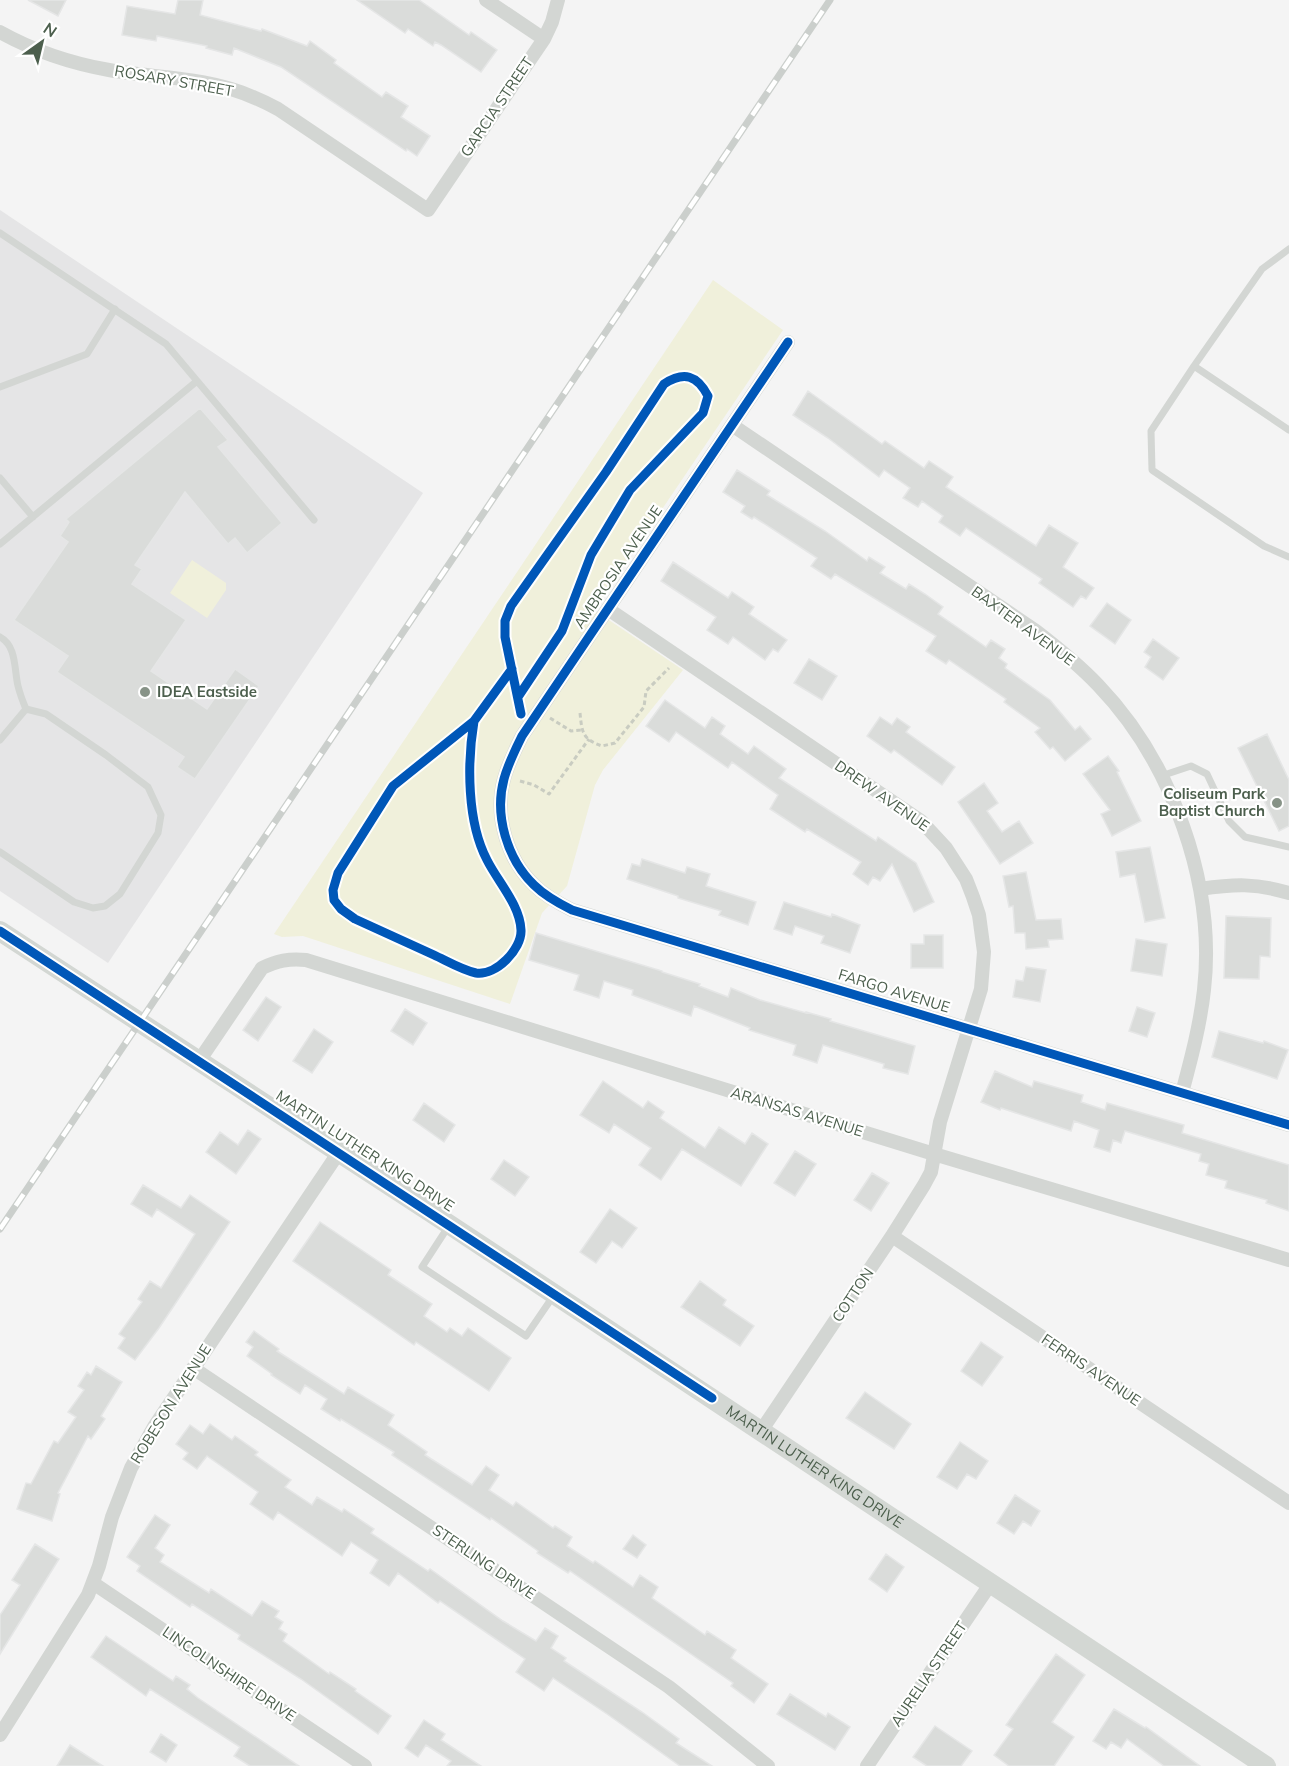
<svg xmlns="http://www.w3.org/2000/svg" width="1289" height="1766" font-family="Mulish,sans-serif">
<style>
.education{fill:#e5e5e6}
.green{fill:#f0f0db}
.building{fill:#dadcda;stroke:#e5e6e6;stroke-width:1.5}
.lines{fill:none;stroke-linecap:round;stroke-linejoin:round}
.path{stroke:#c9ccc1;stroke-width:3;stroke-dasharray:4.5 3;stroke-linecap:butt}
.service{stroke:#d3d6d3;stroke-width:7}
.minor{stroke:#d3d6d3;stroke-width:14}
.secondary{stroke:#d3d7d3;stroke-width:20}
.rail-casing{stroke:#cbcfcc;stroke-width:7}
.rail{stroke:#fff;stroke-width:4.5;stroke-dasharray:14;stroke-linecap:butt}
.cycleway-casing{stroke:#fff;stroke-width:13}
.cycleway{stroke:#0057b8;stroke-width:9}
.poi-dot{fill:#879387;stroke:#fff;stroke-width:2}
.labels{text-anchor:middle;stroke-width:4.5;stroke-linejoin:round;paint-order:stroke}
.street-label{font-size:15px;fill:#4c5f4d;stroke:#fff}
.poi-label{font-size:15px;font-weight:bold;fill:#4c5f4d;stroke:#fff;text-anchor:start}
</style>
<rect width="100%" height="100%" fill="#f4f4f4"/>
<path class="education" d="M0 210 423 493 108 963 0 891Z"/>
<path class="green" d="M713 280 783 330 594 610 683 670 603 770 595 785 567 886 542 913 510 1004 303 936 282 937 274 934Z
M192 560 226 583V590L207 618 170 593Z"/>
<path class="building" d="M28 0H66L58 16Z
M178 0H203L200 15 261 31 262 29 307 46 310 41 336 60 334 63 382 97 386 92 408 106 401 117 430 136 417 156 407 149 406 151 281 67 234 48 232 55 206 48 207 46 157 36 156 41 122 35 127 6 175 14Z
M357 0H419L469 35 471 32 497 50 481 72 441 45 435 42 433 46 408 29 405 33Z
M808 391 882 444 885 441 924 468 929 461 953 477 946 487 1036 546 1049 525 1078 543 1063 567 1094 588 1086 599 1081 596 1073 607 1039 583 1042 579 966 528 960 536 939 522 943 516 922 501 918 507 903 498 910 488 884 470 879 477 828 438 793 415Z
M200 408 228 440 218 447 282 523 247 553 235 538 228 544 185 492 135 565 142 569 132 584 186 620 151 671 207 709 235 669 259 686 195 779 177 767 184 757 57 672 68 656 14 620 68 542 60 536 69 522 66 519Z
M737 470 770 491 767 495 825 531 867 561 869 557 885 567 880 573 906 589 909 584 925 594 943 607 938 614 986 647 991 640 1005 649 999 658 1007 664 1005 668 1050 700 1075 730 1080 726 1091 739 1065 761 1053 747 1050 749 1035 732 1040 728 1004 702 1006 699 949 660 946 664 926 651 936 636 835 574 831 579 811 566 817 558 754 517 752 519 741 512 745 506 723 492Z
M673 562 728 598 732 592 754 607 749 614 787 640 778 652 773 649 765 660 733 637 728 644 707 630 716 617 661 581Z
M1107 603 1131 620 1115 644 1090 626Z
M1153 639 1179 658 1163 680 1145 667 1151 657 1144 652Z
M809 659 837 676 822 700 794 683Z
M665 700 705 728 712 717 725 726 720 734 748 754 754 746 786 769 779 778 876 841 878 837 916 863 934 902 914 912 892 864 880 881 873 877 868 885 853 874 861 862 807 829 805 832 770 809 778 795 732 762 728 768 676 732 669 742 646 726Z
M880 717 892 725 897 718 910 727 906 732 955 767 942 785 894 750 891 753 867 736Z
M1267 734 1289 780V826L1279 831 1238 748Z
M1108 756 1119 771 1117 772 1141 821 1112 836 1101 814 1110 810 1083 774Z
M984 783 998 803 987 811 1002 832 1019 821 1033 843 1000 864 958 802Z
M1150 847 1165 918 1145 922 1135 874 1120 877 1116 852Z
M642 859 685 873 687 867 710 874 706 886 756 902 748 925 719 915 721 911 678 898V896L627 879 632 864 640 866Z
M1026 872 1036 920 1061 919 1063 939 1048 940 1049 947 1026 949 1025 933H1015L1013 906 1009 907 1003 876Z
M784 902 831 917 832 914 860 925 850 953 821 943 824 936 795 926 792 935 774 929Z
M1226 916 1271 918 1270 957 1260 956 1259 979 1224 978Z
M536 933 662 971V972L700 984 699 986 728 997 731 988 760 1000 806 1013V1012L831 1019 830 1021 915 1046 908 1074 883 1068 884 1064 823 1045 817 1063 793 1055 796 1045 749 1030 750 1028 694 1006 691 1016 632 995 633 990 604 981 599 998 574 990 579 975 529 960Z
M924 935H943V968H911V944H924Z
M1136 939 1167 944 1162 976 1131 971Z
M1026 967 1046 970 1040 1002 1013 997 1016 980 1023 981Z
M266 997 281 1007 258 1041 243 1030Z
M1137 1007 1155 1013 1147 1037 1129 1031Z
M405 1009 427 1023 413 1045 391 1031Z
M314 1029 333 1042 312 1073 293 1061Z
M1219 1031 1263 1043 1264 1041 1288 1050 1277 1079 1212 1057Z
M995 1071 1032 1087 1034 1081 1083 1095 1081 1102 1105 1110 1107 1103 1184 1125 1182 1133 1289 1165V1211L1266 1203 1267 1200 1225 1188 1227 1181 1206 1175 1209 1164 1199 1161 1201 1154 1125 1131 1121 1143 1113 1140 1110 1152 1094 1147 1099 1130 1074 1121 1071 1131 1001 1108 1000 1110 981 1102Z
M603 1081 643 1108 648 1101 664 1112 660 1118 705 1148 719 1127 745 1144 752 1133 768 1144 741 1186 682 1149 661 1180 639 1165 651 1148 614 1124 609 1133 580 1115Z
M424 1103 455 1125 444 1142 413 1120Z
M248 1130 261 1139 236 1174 206 1152 220 1132 238 1145Z
M795 1151 816 1164 795 1196 774 1183Z
M504 1160 529 1177 515 1196 491 1179Z
M872 1173 889 1183 871 1211 854 1200Z
M143 1185 181 1208 190 1195 230 1222 159 1328 135 1360 118 1348 125 1338 119 1334 142 1302 138 1299 150 1281 161 1288 195 1234 157 1209 152 1217 131 1204Z
M610 1209 637 1228 622 1248 612 1241 596 1263 580 1252Z
M320 1222 391 1270 388 1275 432 1304 424 1316 447 1332 450 1328 462 1336 468 1328 511 1358 489 1391 416 1342 414 1345 293 1261Z
M700 1281 726 1300 723 1305 754 1326 740 1346 681 1307Z
M254 1331 279 1349 277 1351 344 1394 348 1387 394 1415 388 1425 427 1452 425 1455 472 1485 486 1466 499 1475 489 1490 513 1506 516 1502 553 1528 555 1526 572 1537 567 1546 593 1563 595 1561 633 1587 640 1575 658 1587 652 1598 705 1635 707 1631 736 1650 731 1658 768 1684 754 1703 731 1686 733 1683 570 1571 568 1573 537 1553 538 1551 491 1518 490 1520 392 1455 394 1452 341 1419 340 1421 321 1409 327 1399 305 1385 300 1394 271 1375 272 1374 247 1356 253 1347 246 1342Z
M981 1342 1003 1357 982 1386 961 1371Z
M96 1366 122 1382 101 1416 105 1419 91 1439 88 1436 58 1493 60 1494 52 1521 17 1509 26 1483 31 1484 54 1441 58 1443 76 1417 68 1412 84 1390 78 1386 87 1372 91 1375Z
M865 1392 911 1424 894 1449 846 1418Z
M210 1424 232 1440 235 1436 258 1452 255 1455 291 1480 285 1487 312 1505 317 1497 342 1512 344 1509 374 1529 371 1533 428 1571 430 1569 503 1621 536 1641 545 1628 558 1636 551 1648 566 1658 564 1661 642 1712 679 1739 676 1743 712 1766H680L607 1714 553 1678 544 1691 516 1672 525 1659 440 1601 438 1603 398 1573 389 1586 370 1573 378 1560 351 1542 342 1556 278 1512 273 1520 250 1504 258 1492 207 1456 197 1469 183 1459 188 1453 176 1444 190 1425 203 1434Z
M960 1442 988 1461 976 1479 967 1474 957 1489 937 1477Z
M1015 1495 1040 1511 1031 1526 1023 1521 1014 1534 997 1523Z
M155 1515 170 1525 155 1548 164 1555 160 1562 209 1593 211 1589 252 1616 262 1601 279 1611 275 1617 283 1622 279 1629 287 1634 283 1641 329 1674 330 1672 356 1689 355 1691 391 1716 378 1734 301 1679 238 1639 240 1635 192 1604 190 1607 137 1571 140 1566 127 1557Z
M633 1535 646 1545 637 1558 623 1549Z
M35 1544 59 1559 0 1654V1615L20 1585 12 1580Z
M886 1554 904 1567 887 1592 869 1579Z
M106 1636 173 1681 176 1676 190 1685 187 1689 198 1698 299 1766H250L234 1756 240 1747 150 1689 146 1696 91 1657Z
M1056 1654 1085 1675 1052 1722 1074 1737 1054 1766H1009L994 1755 1013 1729 1006 1725Z
M790 1694 826 1717 828 1713 850 1727 835 1750 777 1714Z
M1114 1709 1145 1728 1146 1727 1200 1766H1164L1127 1739 1121 1748 1111 1742 1106 1749 1093 1741Z
M424 1720 445 1734 441 1740 481 1766H447L451 1761 426 1745 418 1757 405 1748Z
M935 1726 972 1751 961 1766H927L913 1757Z
M161 1734 177 1745 166 1762 150 1752Z
M70 1745 103 1766H57Z"/>
<g class="lines">
<path class="path" d="M580 713C582 732 582 739 602 746L615 743 644 707 646 691 669 668
M550 718 571 731 581 730
M520 781 534 785 549 794 589 739"/>
<path class="service" d="M0 233 166 344 314 520
M1194 366 1262 269 1289 249
M0 387 87 354 115 309
M1289 430 1194 366 1151 431 1152 470 1264 546 1289 557
M0 478 33 517
M0 544 197 381
M0 637C17 646 14 670 18 686 20 694 23 702 26 709
M0 740 26 709
M1161 776 1191 766 1207 774 1229 821 1245 837 1289 847
M0 852 74 902 93 908 105 906 120 894 158 833 161 815 148 787 106 755 46 714 26 709
M448 1227 422 1267 526 1336 554 1295"/>
<path class="minor" d="M486 0 544 39
M0 32C34 51 70 63 109 70 149 77 192 77 231 89 248 94 263 101 278 109L428 210 544 39 552 22 558 0
M788 342 522 736C515 750 508 764 504 779 494 815 507 859 534 885 545 896 558 903 572 910L1289 1125
M732 425 1036 631C1058 648 1079 665 1098 685 1172 762 1216 884 1204 990 1200 1026 1191 1059 1182 1093
M608 609 921 821 946 848 966 879 973 897 979 915 984 952 981 989 940 1122 931 1172 924 1185 892 1236 761 1431
M1200 889C1235 884 1255 883 1289 893
M199 1061 262 968C277 961 289 958 306 960L934 1154 1289 1260
M892 1236 1289 1503
M193 1368 669 1687 768 1766
M93 1583 365 1766
M0 1735 88 1595 99 1566 112 1517 131 1468 154 1427 339 1152
M867 1766 991 1583"/>
<path class="secondary" id="s1" d="M0 931 450 1225 1266 1766"/>
<defs>
<path id="rail" d="M0 1229 830 0"/>
</defs>
<use href="#rail" class="rail-casing"/>
<use href="#rail" class="rail"/>
<defs>
<path id="cycleway" d="M788 342 522 736C515 750 508 764 504 779 494 815 507 859 534 885 545 896 558 903 572 910L1289 1125
M518 697 562 631 591 555 630 490 703 413 708 396C697 375 684 371 664 384L606 472 511 606 505 621V637L521 714
M474 721C467 763 467 822 487 860 498 882 520 905 521 930 522 949 496 976 476 973 462 970 447 961 434 955 408 943 381 931 355 919L341 909 334 900 333 890 338 873 393 786 474 721 512 669
M0 931 712 1398"/>
</defs>
<use href="#cycleway" class="cycleway-casing"/>
<use href="#cycleway" class="cycleway"/>
</g>
<g class="poi-dot">
<circle cx="145" cy="692" r="6"/>
<circle cx="1277" cy="803" r="6"/>
</g>
<g class="labels">
<g class="street-label">
<text transform="translate(174 81) rotate(10)" y="5">ROSARY STREET</text>
<text transform="translate(497 107) rotate(-56)" y="5">GARCIA STREET</text>
<text transform="translate(618 567) rotate(-56)" y="5">AMBROSIA AVENUE</text>
<text transform="translate(1023 626) rotate(36)" y="5">BAXTER AVENUE</text>
<text transform="translate(882 796) rotate(35)" y="5">DREW AVENUE</text>
<text transform="translate(894 991) rotate(17)" y="5">FARGO AVENUE</text>
<text transform="translate(797 1112) rotate(17)" y="5">ARANSAS AVENUE</text>
<text transform="translate(365 1151) rotate(33)" y="5">MARTIN LUTHER KING DRIVE</text>
<text transform="translate(853 1295) rotate(-56)" y="5">COTTON</text>
<text transform="translate(1091 1370) rotate(34)" y="5">FERRIS AVENUE</text>
<text transform="translate(171 1404) rotate(-58)" y="5">ROBESON AVENUE</text>
<text dy="5" stroke="none"><textPath href="#s1" startOffset="975">MARTIN LUTHER KING DRIVE</textPath></text>
<text transform="translate(484 1562) rotate(34)" y="5">STERLING DRIVE</text>
<text transform="translate(229 1674) rotate(34)" y="5">LINCOLNSHIRE DRIVE</text>
<text transform="translate(929 1674) rotate(-56)" y="5">AURELIA STREET</text>
</g>
<g class="poi-label">
<text x="157" y="697">IDEA Eastside</text>
<text x="1265" y="799" text-anchor="end">Coliseum Park<tspan x="1265" dy="17">Baptist Church</tspan></text>
</g>
</g>
<g transform="translate(42 42) rotate(34)" stroke="#ffffff" stroke-width="4.5" paint-order="stroke">
<path d="M0-4.5L10 22L0 15L-10 22Z" fill="#4c5f4d"/>
<text y="-9" font-size="16" font-weight="bold" text-anchor="middle" fill="#4c5f4d">N</text>
</g>
</svg>
